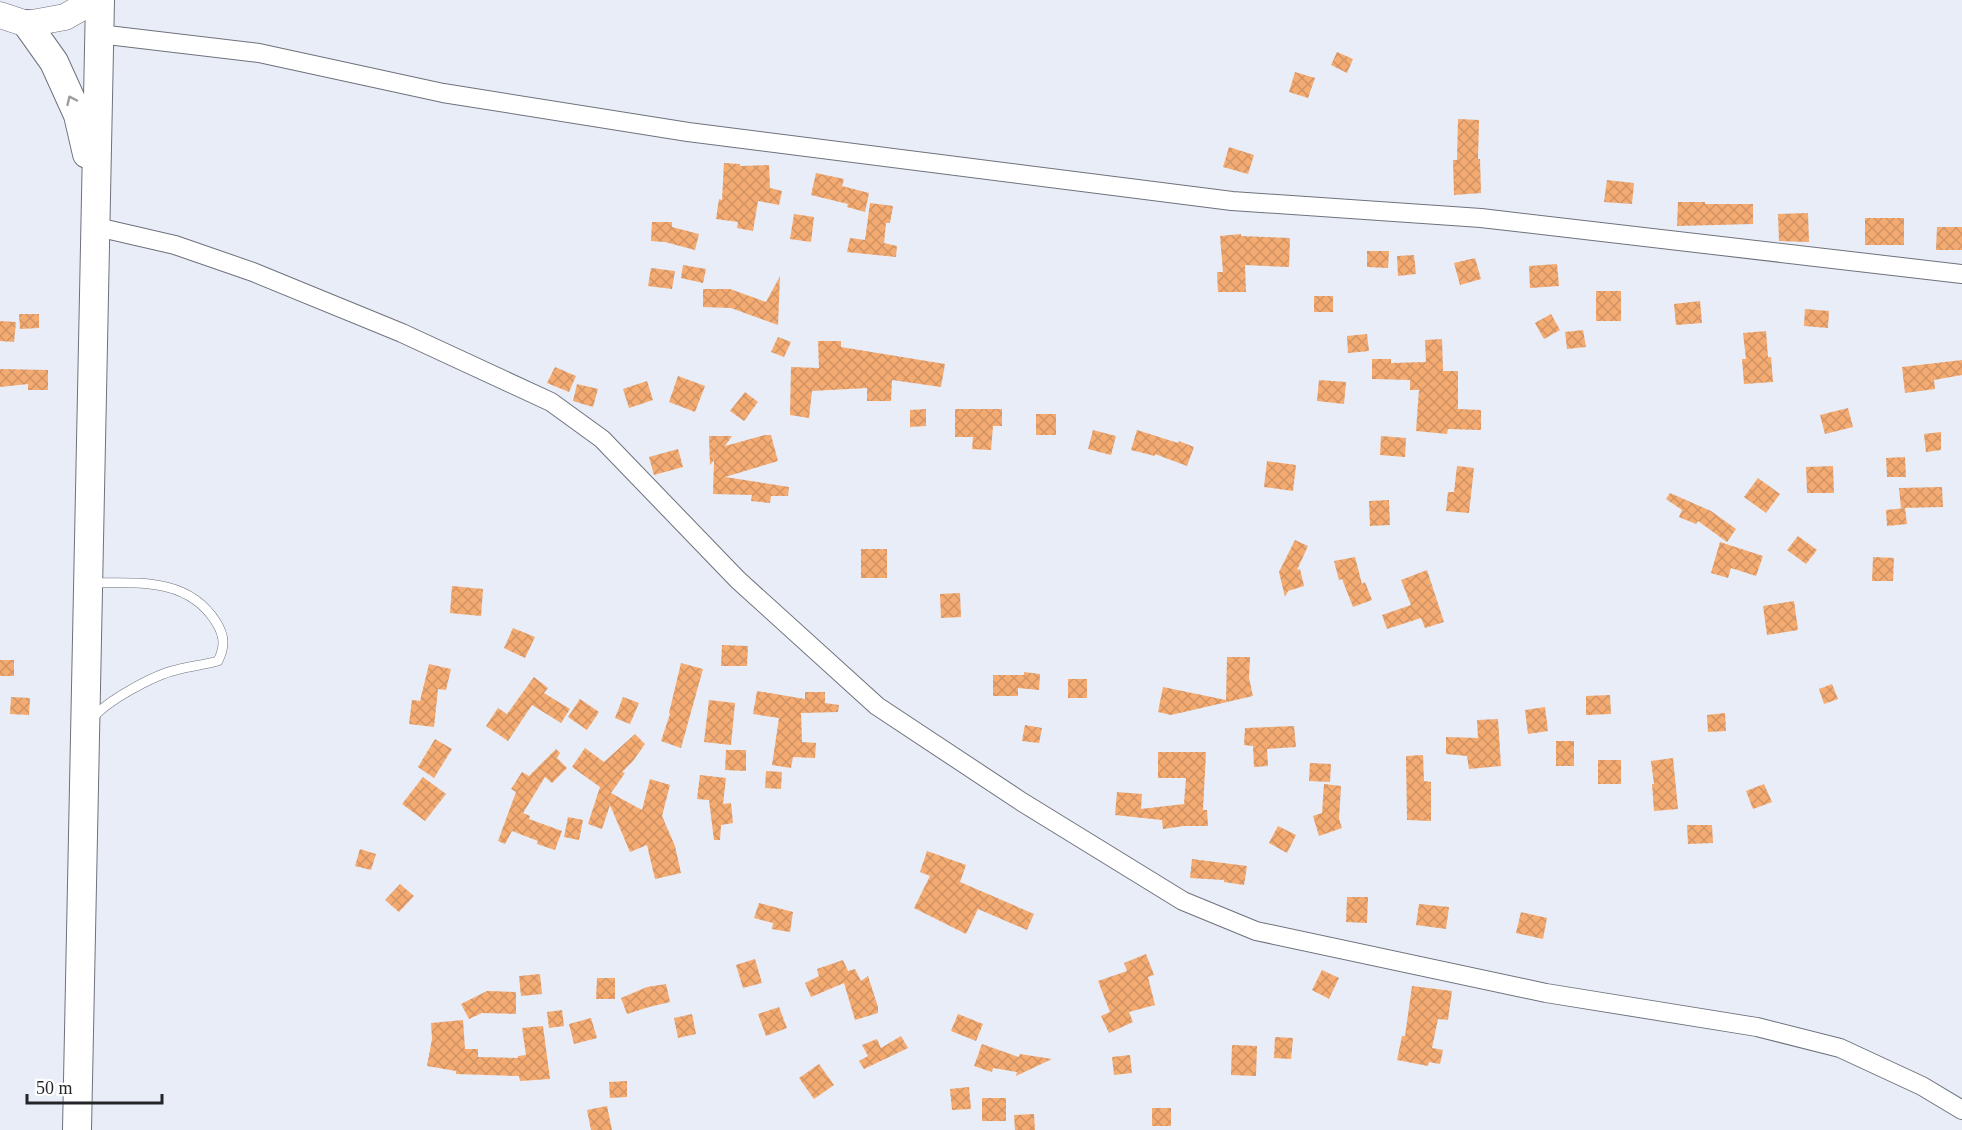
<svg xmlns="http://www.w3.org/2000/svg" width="1962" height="1130" font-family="'Times New Roman',serif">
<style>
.building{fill:url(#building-cross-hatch)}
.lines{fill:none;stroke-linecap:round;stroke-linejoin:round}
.lane-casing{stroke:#6d727b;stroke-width:10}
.street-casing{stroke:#6d727b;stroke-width:20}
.secondary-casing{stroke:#6d727b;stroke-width:27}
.primary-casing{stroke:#6d727b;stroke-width:30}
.lane{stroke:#fff;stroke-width:9}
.street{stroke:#fff;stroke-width:18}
.secondary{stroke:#fff;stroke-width:26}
.primary{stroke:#fff;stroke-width:28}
.oneway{stroke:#9c9d9e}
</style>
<defs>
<pattern id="building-cross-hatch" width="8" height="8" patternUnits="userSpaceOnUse" patternTransform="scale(1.5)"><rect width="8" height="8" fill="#f4ab72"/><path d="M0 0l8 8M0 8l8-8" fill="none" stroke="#d19363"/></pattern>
</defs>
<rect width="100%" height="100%" fill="#e8edf8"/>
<path class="building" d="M1337 52 1353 59 1347 73 1331 65Z
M1295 72 1315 78 1308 98 1289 92Z
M1458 119 1479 120 1478 159H1480L1481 193 1454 195 1453 160H1457Z
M1229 147 1254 155 1248 174 1223 167Z
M724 163 740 164V166L769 165 770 188 782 191 779 205 758 201 753 231 737 228 738 222 716 219 719 199 722 200Z
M816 173 844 179 842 186 869 193 865 212 847 207 848 204 811 195Z
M1607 180 1634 183 1632 204 1604 202Z
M1678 202H1705V204H1753V224L1677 226Z
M870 203 893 206 890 223H886L884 243 897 246 896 257 847 252 850 238 865 240Z
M1808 213 1809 242 1779 241 1778 214Z
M794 214 814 217 811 242 790 239Z
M1865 218H1904V245H1865Z
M652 222H672V227L699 234 695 250 665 242 651 241Z
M1937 227H1962V250H1936Z
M1241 234V236L1290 238 1289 267 1245 265 1246 292H1218L1217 272H1223L1220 236Z
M1367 251H1389L1388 268 1367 267Z
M1414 255 1416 274 1398 276 1397 256Z
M1475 258 1481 279 1460 285 1454 263Z
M1557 264 1559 286 1530 288 1529 266Z
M683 265 706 269 703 283 681 278Z
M651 268 675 271 672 289 648 286Z
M780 276 778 325 731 308 703 307V289H730L766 302Z
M1596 291H1621V321H1596Z
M1314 296H1333V312H1314Z
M1700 301 1702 323 1676 325 1674 304Z
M1805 309 1829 311 1828 328 1804 326Z
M19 314H39V328L20 329Z
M1551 314 1560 330 1544 339 1535 323Z
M0 321 16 322 14 342 0 341Z
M1583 330 1586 347 1567 349 1565 332Z
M1766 331 1768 357H1771L1773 382 1744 384 1742 359H1746L1743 333Z
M1367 334 1369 351 1348 353 1347 336Z
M778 337 791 342 784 357 771 352Z
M1442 339 1443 371H1458V409L1481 410V430L1448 429 1447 434 1416 431 1419 390H1410V380L1372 379V359H1391V363L1426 362 1425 340Z
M818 341H841V347L945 364 941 387 892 380 891 401H867V388L812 391 809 418 790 415 791 367 819 368Z
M1962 360V375L1934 380 1935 389 1905 393 1902 367Z
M555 367 576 376 569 392 547 383Z
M0 369 48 370V390H28V384L0 387Z
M678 376 705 386 695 412 669 402Z
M1319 380 1346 382 1344 404 1317 401Z
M647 381 653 400 629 408 623 389Z
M577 384 598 389 593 407 573 401Z
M745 392 758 402 744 421 730 411Z
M1848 408 1853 427 1825 434 1820 415Z
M926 409V426L910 427V410Z
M955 409H1002V426H993L991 450 972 449 973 437H955Z
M1036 414H1056V435H1036Z
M1093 430 1116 436 1111 455 1088 449Z
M1137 430 1178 443 1179 441 1194 447 1187 466 1155 454V456L1131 450Z
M1941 432V450L1926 452 1924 434Z
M765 435H771L778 461 725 477 789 487 788 496H771L770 503 751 501 752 495 713 494 714 460 710 465 709 436H732L725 446Z
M1381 436 1406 438 1405 457 1380 455Z
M678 449 683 467 654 475 649 457Z
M1905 457 1906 477H1887L1886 458Z
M1267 461 1296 465 1293 491 1264 487Z
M1457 466 1474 468 1469 513 1446 511 1448 492H1454Z
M1833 466 1834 493H1807L1806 467Z
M1758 478 1780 494 1766 513 1744 497Z
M1942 487 1943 507 1901 508 1899 488Z
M1670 493 1711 511 1736 529 1727 542 1698 521 1696 524 1679 517 1682 510 1666 499Z
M1389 500 1390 525 1370 526 1369 501Z
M1905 508 1907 524 1887 526 1886 510Z
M1798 536 1817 550 1806 564 1787 550Z
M1295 540 1308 546 1297 570 1300 569 1304 586 1288 591 1285 597 1279 572Z
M1720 542 1763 556 1756 576 1731 568 1728 578 1711 573Z
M861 549H887V578H861Z
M1355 557 1362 584 1365 582 1372 600 1353 607 1342 579 1339 580 1334 561Z
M1873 557 1894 558 1893 581H1872Z
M1427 570 1444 622 1425 628 1421 618 1387 629 1382 615 1411 605 1401 580Z
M452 586 483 589 481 616 450 613Z
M960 593 961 617 941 618 940 594Z
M1794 601 1798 630 1767 635 1763 606Z
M513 628 535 637 525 658 504 648Z
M722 645 748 646 747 666H721Z
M1227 657H1250L1249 678 1253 696 1171 715 1158 712 1163 687 1226 700Z
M0 660H14V676H0Z
M681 663 703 669 681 748 661 741 670 714 669 713Z
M429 664 451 669 446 690 438 689 434 727 409 724 412 700 420 701Z
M1024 672 1040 674 1039 690 1018 688V696H993V675H1024Z
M534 677 548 688 544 693 570 709 561 723 532 705 508 741 486 726 498 708 507 714Z
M1068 679H1087V698H1068Z
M1832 684 1838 699 1824 704 1819 689Z
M757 691 805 699V692H825V703L839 705 838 712 801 713 802 742 816 743 815 758 793 757 791 768 772 765 779 718 753 714Z
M1610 695 1611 714 1586 715V696Z
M11 697 30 698 29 715 10 714Z
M623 697 639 703 630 724 615 718Z
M580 699 599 712 587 730 568 717Z
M709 700 735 703 731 745 704 742Z
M1545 707 1548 731 1528 734 1525 710Z
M1725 713 1726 731 1708 732 1707 715Z
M1498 719 1501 766 1469 769 1467 756 1446 754V737L1478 738 1477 720Z
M1025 725 1042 728 1039 743 1022 741Z
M1294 726 1296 747 1267 749 1268 766 1254 767 1253 746 1244 745 1245 728Z
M635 734 645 744 633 761 622 772 625 773 611 793 642 810 650 779 670 785 662 816 675 846 681 873 655 879 647 845 630 852 610 805 602 829 588 824 600 787 572 767 585 748 604 762Z
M435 739 452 749 434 778 418 767Z
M1556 741H1574V766H1556Z
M556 749 560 753 557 758 567 768 552 783 545 777 523 813 530 816 529 819 562 831 555 850 537 844 538 841 512 831 505 844 498 841 516 792 511 789 522 772 529 776Z
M726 750H746V771L725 770Z
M1158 752H1206L1203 810H1207L1208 826H1184L1163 829 1162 820 1115 815 1117 792 1142 794 1141 809 1184 804 1186 778H1158Z
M1423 755 1424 781 1431 782V821L1407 820 1406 756Z
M1673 758 1678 809 1654 811 1652 784H1654L1651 761Z
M1598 760H1621V784H1598Z
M1310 763 1331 764 1330 782 1309 781Z
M766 771 782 772 781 789 765 788Z
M700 775 726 778 723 804 731 803 733 823 721 825 720 840H714L709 800 697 799Z
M423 777 446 794 425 821 402 804Z
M1324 784 1341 786 1339 819 1342 828 1319 836 1313 816 1322 813Z
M1764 784 1772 802 1753 809 1746 791Z
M568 817 583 820 579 840 564 837Z
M1687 825H1712L1713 843 1688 844Z
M1278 826 1296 835 1287 853 1269 843Z
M360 849 376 854 371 870 355 866Z
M927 851 966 865 960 882 1034 914 1027 930 978 909 966 934 914 908 930 876 920 872Z
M1192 859 1247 866 1244 885 1224 882V880L1190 878Z
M400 884 414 896 399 912 385 900Z
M1347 897H1368L1367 923 1346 922Z
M759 903 793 912 790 932 772 929 773 923 754 918Z
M1419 904 1449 907 1446 929 1416 925Z
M1521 912 1547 918 1543 939 1516 933Z
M1146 954 1154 975 1148 977 1155 1005 1129 1012 1133 1022 1109 1033 1101 1016 1110 1012 1098 981 1127 971 1124 963Z
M755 959 762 983 743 988 736 965Z
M843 960 848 971 855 969 861 981 868 976 878 1007V1013L855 1020 844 983 811 997 805 983 819 976 817 969Z
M1322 970 1339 978 1329 999 1312 990Z
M540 974 542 994 521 996 519 976Z
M597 978H615V999H596Z
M666 984 670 1002 649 1007 627 1014 621 998 647 987Z
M1412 986 1452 991 1448 1020 1438 1019 1432 1048 1443 1050 1440 1064 1429 1062 1428 1066 1397 1060 1402 1036H1405Z
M487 991 516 992V1014L482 1013 469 1019 461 1004Z
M779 1007 787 1028 766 1036 758 1014Z
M562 1010 564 1026 549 1028 547 1012Z
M692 1014 696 1034 678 1038 674 1018Z
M958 1014 983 1024 976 1041 951 1031Z
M591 1018 597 1038 574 1044 569 1024Z
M463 1020 465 1049H478V1057L518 1058V1056L526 1055 522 1028 543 1026 550 1079 520 1081 519 1076 456 1074V1071L427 1066 432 1039 431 1023Z
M901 1036 908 1048 864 1069 859 1061 868 1056 862 1045 877 1039 881 1048Z
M1275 1037 1293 1038 1291 1059 1274 1058Z
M982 1044 1019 1057 1020 1054 1052 1059 1016 1076 1017 1072 993 1068 992 1072 974 1066Z
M1232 1045 1257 1046 1256 1076 1231 1075Z
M1130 1055 1132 1073 1114 1075 1112 1057Z
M819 1064 834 1085 814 1099 799 1078Z
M627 1081V1097L610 1098 609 1082Z
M969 1087 971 1109 952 1110 950 1089Z
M982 1098H1006V1121H982Z
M607 1106 612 1130H591L587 1110Z
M1152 1108H1171V1126H1152Z
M1034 1114 1035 1130H1015L1014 1115Z"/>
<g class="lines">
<defs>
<path id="lane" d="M90 583C137 583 188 577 216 622 225 636 225 647 218 661 204 665 190 666 176 670 154 675 106 701 92 719"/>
<path id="street" d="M99 34 259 53 443 93 688 132 1232 201 1481 218 1962 274
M97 227 175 245 253 272 402 333 551 402 602 439 738 580 877 706 1022 802 1183 901 1256 931 1546 993 1757 1027 1840 1048 1922 1086 1962 1110"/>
<path id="secondary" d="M0 15 27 24 65 17 95 0"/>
<path id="primary" d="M27 24 54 62 78 115 87 154
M77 1130 100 0"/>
</defs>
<use href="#lane" class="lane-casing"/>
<use href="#street" class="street-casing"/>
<use href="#secondary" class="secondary-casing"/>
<use href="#primary" class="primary-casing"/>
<use href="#lane" class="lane"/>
<use href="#street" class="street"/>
<use href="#secondary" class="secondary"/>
<use href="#primary" class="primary"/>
</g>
<defs><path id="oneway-chevron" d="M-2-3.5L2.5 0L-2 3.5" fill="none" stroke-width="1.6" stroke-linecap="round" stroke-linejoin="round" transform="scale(1.5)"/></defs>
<use class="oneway" href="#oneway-chevron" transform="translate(71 100) rotate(-115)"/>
<path d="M27 1094v9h135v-9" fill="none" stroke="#232528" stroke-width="3"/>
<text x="36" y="1094" font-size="18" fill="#232528" stroke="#ffffff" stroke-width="4.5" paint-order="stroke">50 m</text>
</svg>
